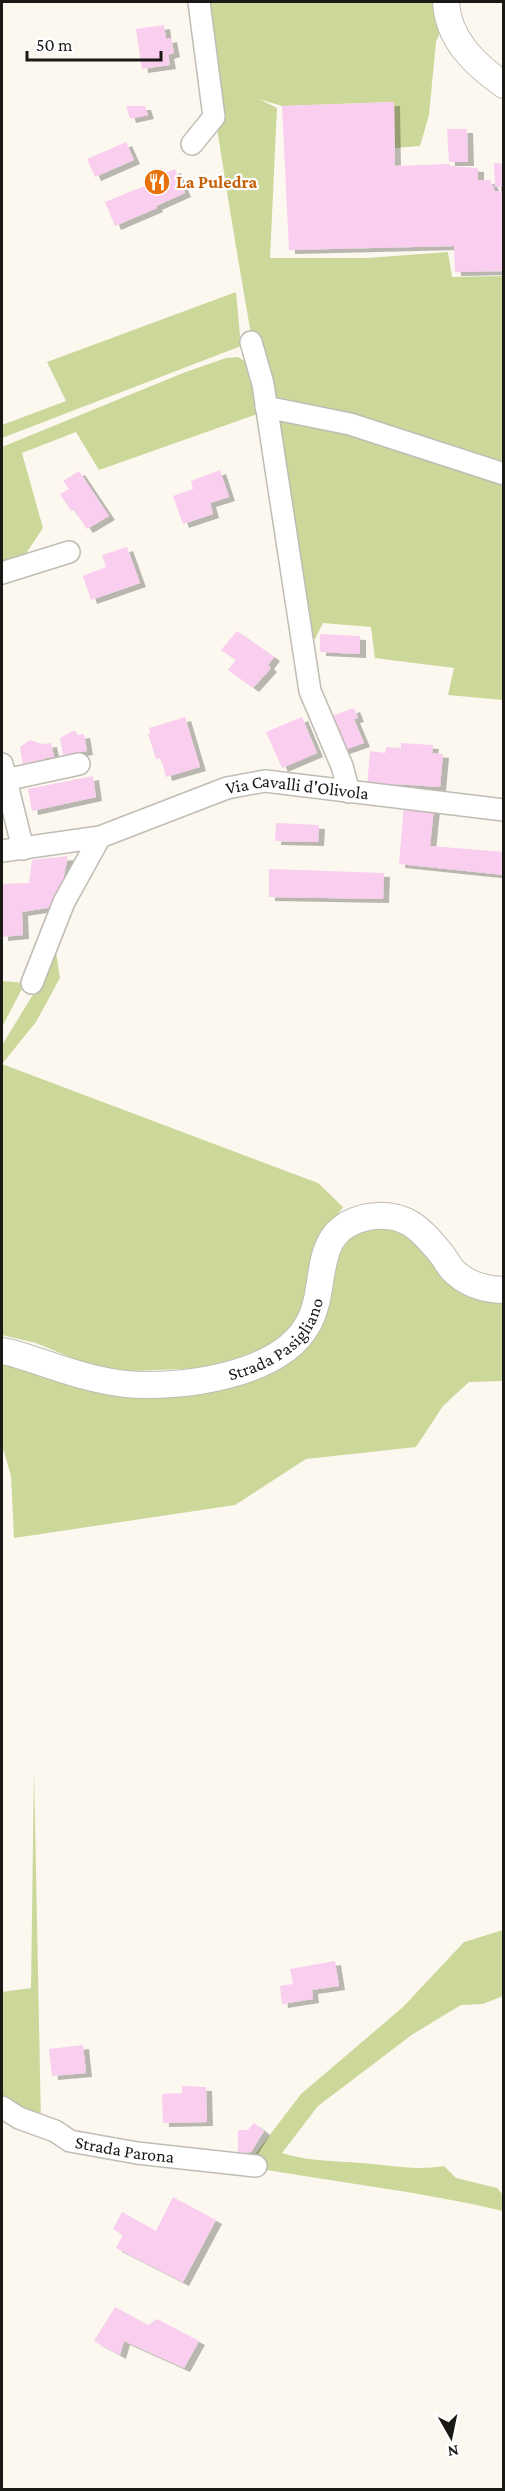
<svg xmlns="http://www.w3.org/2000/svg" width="505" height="2491" font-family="'Crimson Pro',serif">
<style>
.green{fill:#ccd79a}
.building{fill:#f9ceee;filter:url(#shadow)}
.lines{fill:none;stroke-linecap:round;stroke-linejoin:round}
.minor-casing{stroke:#bfbcb3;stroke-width:24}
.tertiary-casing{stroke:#bfbcb3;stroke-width:28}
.minor{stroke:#fff;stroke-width:21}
.tertiary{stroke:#fff;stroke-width:26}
.labels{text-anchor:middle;stroke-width:4.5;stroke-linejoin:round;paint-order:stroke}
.food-label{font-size:18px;font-weight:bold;fill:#c56008;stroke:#fff;text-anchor:start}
.street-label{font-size:18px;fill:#1b1916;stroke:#fff}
</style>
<defs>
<filter id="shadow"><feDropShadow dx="6" dy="4" stdDeviation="0" flood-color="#0004"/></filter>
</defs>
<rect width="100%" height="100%" fill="#fcf8f0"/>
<path class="green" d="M199 2H446L447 16 436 42 429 115 420 146 395 148 393 102 282 106 259 99 277 108 270 258H367L448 252 452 277 503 276V700L448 695 454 668 375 658 371 627 323 623 315 639 306 635C267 425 227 214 199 2Z
M236 292 241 346 2 438V425L66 401 47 362Z
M238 357 254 367 263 412 99 470 76 432 22 453 43 528 19 564 2 571V447L183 373 226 358Z
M55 946 60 978 36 1022 2 1064 318 1183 343 1207 315 1248 309 1305 291 1332 256 1353 203 1368 133 1371 91 1366 36 1343 2 1335V1045L39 985Z
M2 981 25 983 2 1027Z
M388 1224 503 1294V1381L469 1382 443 1406 416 1447 306 1459 235 1505 14 1538 11 1476 2 1445V1358L176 1390 294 1351 335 1258 356 1231Z
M34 1769 41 2125 2 2107V1992L31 1988Z
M503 1930V1996L483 2004 461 2005 413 2034 318 2106 282 2153C308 2161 334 2161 361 2163 392 2165 412 2171 444 2166L456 2178 497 2188 503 2195V2211C424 2192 342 2183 261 2169L252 2158 301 2094 403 2007 464 1942Z"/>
<path class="building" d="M164 25 166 39 171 38 174 53 168 55 170 65 142 69 136 29Z
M394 102 395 166 450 164V166L478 168V180H490L495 191H504V271L455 272 454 246 289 250 282 106Z
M126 106H145L148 115 130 119Z
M447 129H467L468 162H449Z
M126 142 134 160 95 177 87 159Z
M494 163 504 164V187H495Z
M175 169 185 193 156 206 157 208 115 226 105 202 147 185 146 181Z
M220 470 229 497 210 503 213 514 183 524 173 496 193 489 191 481Z
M79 471 109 516 87 529 74 510 71 511 60 494 69 489 63 481Z
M127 547 140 583 91 600 83 576 106 567 102 555Z
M237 631 274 657 268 665 271 668 253 688 228 670 236 660 221 650Z
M320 634 360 636V654L320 652Z
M354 708 358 718 354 719 364 743 341 751 327 718Z
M185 717 200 767 166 777 161 758 156 759 148 734 150 733 149 728Z
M302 717 317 753 282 768 266 732Z
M73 731H75L78 735 84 734 87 751 63 755 60 738Z
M30 740 42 744 51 743 54 757 46 758V761L23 765 20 747Z
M401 743 433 745 432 753 443 754 440 787 395 784V789L367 786 370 751 385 753 386 747 401 748Z
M93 776 96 797 32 811 28 789Z
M404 805 434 808 430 846 504 852V875L399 864Z
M276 823 319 825 318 842 275 841Z
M68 856 62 885H59L53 907 22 912 23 935 2 937V884L29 883 32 860Z
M269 869 384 873 383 899 269 897Z
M335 1961 339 1986 312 1990 313 1999 282 2004 280 1986 293 1984 290 1969Z
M83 2045 86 2073 52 2076 49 2049Z
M182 2086 206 2087 207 2122 163 2123 162 2094 182 2093Z
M254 2123 264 2131 251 2152 238 2153V2130H248Z
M173 2197 216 2220 183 2282 116 2248 123 2235 113 2229 122 2212 156 2231Z
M115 2307 148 2325 157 2319 199 2341 184 2368 124 2341 120 2355 94 2341Z"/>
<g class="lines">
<defs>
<g id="minor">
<path d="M192 144 214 117 199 2"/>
<path d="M251 342 263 384 310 691 342 766 349 792"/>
<path d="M266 407 350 424 504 474"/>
<path d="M2 573 69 552"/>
<path d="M2 764 23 849"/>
<path d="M5 780 79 764"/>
<path id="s1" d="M2 851 100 837 227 788 265 781 504 810"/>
<path d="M32 983 64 902 100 837"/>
<path id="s2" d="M2 2107 19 2118 55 2131 70 2141 137 2153 256 2166"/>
</g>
<g id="tertiary">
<path d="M446 2C448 39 474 64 504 85"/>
<path id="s3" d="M2 1351 12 1353C49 1364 87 1380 126 1384 179 1389 280 1376 308 1324 330 1286 308 1229 368 1217 405 1210 422 1230 443 1256 447 1262 451 1270 457 1274 469 1285 488 1290 504 1290"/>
</g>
</defs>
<use href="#minor" class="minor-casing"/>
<use href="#tertiary" class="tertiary-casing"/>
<use href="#minor" class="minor"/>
<use href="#tertiary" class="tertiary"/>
</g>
<defs>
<symbol id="restaurant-disc" viewBox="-11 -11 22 22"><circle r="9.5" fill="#e8710a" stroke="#fff"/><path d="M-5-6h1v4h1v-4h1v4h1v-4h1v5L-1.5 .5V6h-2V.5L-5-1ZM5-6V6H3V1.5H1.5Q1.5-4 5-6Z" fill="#fff"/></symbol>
</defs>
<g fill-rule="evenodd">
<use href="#restaurant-disc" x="142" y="167" width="30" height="30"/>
</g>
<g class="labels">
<g class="food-label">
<text x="176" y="188">La Puledra</text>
</g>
<g class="street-label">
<text dy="6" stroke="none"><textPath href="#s1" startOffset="306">Via Cavalli d'Olivola</textPath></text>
<text dy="6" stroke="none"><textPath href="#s3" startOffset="294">Strada Pasigliano</textPath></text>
<text dy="6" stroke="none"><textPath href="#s2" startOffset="132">Strada Parona</textPath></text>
</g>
</g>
<rect width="505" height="2491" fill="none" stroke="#1b1916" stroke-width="6"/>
<g transform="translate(451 2437) rotate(171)" stroke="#ffffff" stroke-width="4.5" paint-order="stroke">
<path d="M0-4.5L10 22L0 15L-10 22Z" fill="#1b1916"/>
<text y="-9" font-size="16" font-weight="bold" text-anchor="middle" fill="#1b1916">N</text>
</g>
<path d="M27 51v9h134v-9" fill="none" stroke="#1b1916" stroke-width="3"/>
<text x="36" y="51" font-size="18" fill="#1b1916" stroke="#ffffff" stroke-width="4.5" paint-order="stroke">50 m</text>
</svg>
